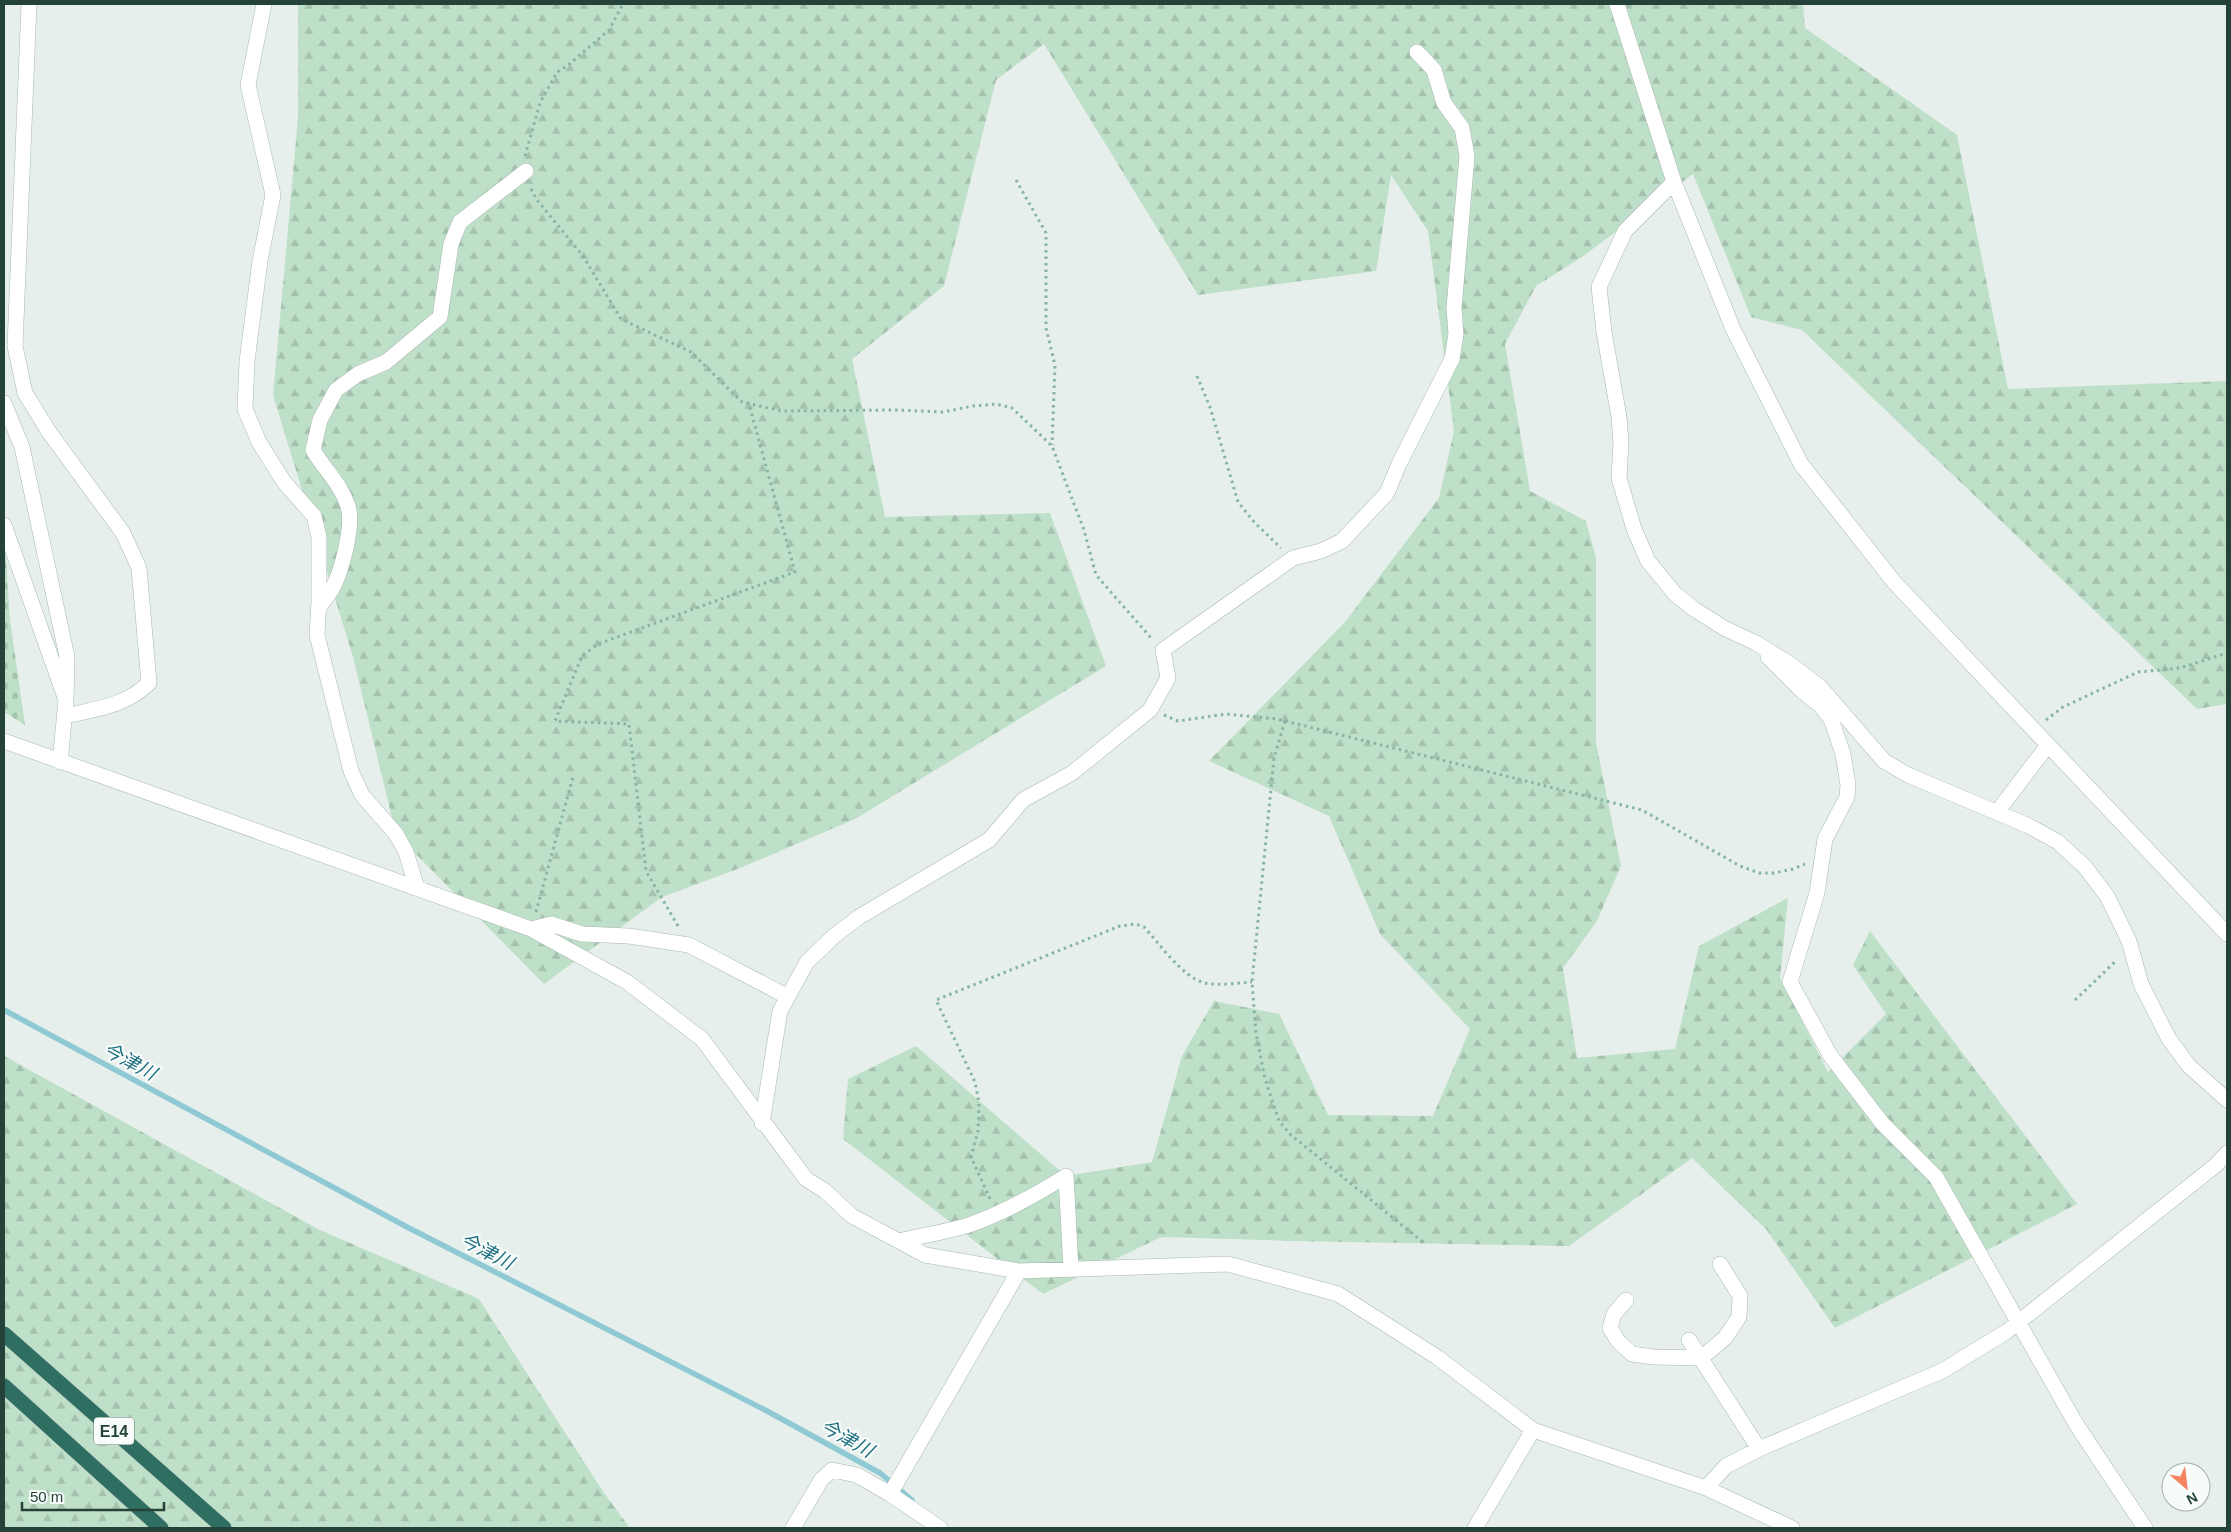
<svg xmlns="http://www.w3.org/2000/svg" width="2231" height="1532" font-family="Arial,'Noto Sans JP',sans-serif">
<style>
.forest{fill:url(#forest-firs)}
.cemetery{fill:url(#cemetery-stones)}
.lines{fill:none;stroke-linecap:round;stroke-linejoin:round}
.stream{stroke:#8ec9d4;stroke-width:5.5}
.minor-casing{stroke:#a8b8b2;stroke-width:16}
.highway-casing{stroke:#c2cac8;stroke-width:16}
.path{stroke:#86b3a5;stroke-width:3;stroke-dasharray:2.5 4;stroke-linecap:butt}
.minor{stroke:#fff;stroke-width:15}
.highway{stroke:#2f6f62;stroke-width:15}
.labels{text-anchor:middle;stroke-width:4.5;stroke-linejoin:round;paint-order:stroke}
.shield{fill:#f7fbf9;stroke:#637a73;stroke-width:1}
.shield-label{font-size:16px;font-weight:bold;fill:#24423a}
.water-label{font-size:19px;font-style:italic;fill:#1c6f80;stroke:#f7fbf9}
</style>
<defs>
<pattern id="forest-firs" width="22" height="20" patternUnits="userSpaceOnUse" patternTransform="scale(1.25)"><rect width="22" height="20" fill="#bfe0c8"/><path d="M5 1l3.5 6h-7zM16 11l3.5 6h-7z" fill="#a4c1ad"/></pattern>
<pattern id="cemetery-stones" width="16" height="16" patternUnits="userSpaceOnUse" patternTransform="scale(1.25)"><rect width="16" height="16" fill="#bfe0c8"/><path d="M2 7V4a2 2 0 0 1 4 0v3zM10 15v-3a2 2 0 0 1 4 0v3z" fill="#a4c1ad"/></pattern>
</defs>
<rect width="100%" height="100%" fill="#e6efeb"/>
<path class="forest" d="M298 4H1803L1805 28 1957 135 2008 389 2227 381V704L2197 709 1802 330 1751 317 1693 174 1582 257 1536 286 1505 344 1530 491 1586 521 1596 558V743L1621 866 1597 921 1563 968 1577 1058 1675 1049 1699 946 1788 898 1780 978 1828 1072 1886 1014 1853 965 1870 931 2077 1204 1835 1328 1766 1229 1692 1158 1569 1246 1294 1241 1161 1237 1043 1294 843 1139 848 1079 916 1046 1066 1176 1152 1162 1182 1056 1214 1001 1279 1014 1328 1115 1433 1116 1470 1029 1380 934 1329 816 1209 761 1345 622 1439 498 1454 431 1428 231 1391 175 1376 271 1198 295 1044 44 996 80 944 286 852 359 885 517 1050 513 1106 666 855 819 740 868 662 897 544 984 396 834 353 657 273 395 298 118Z
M4 1056 320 1230 479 1299 604 1493 630 1528H4Z"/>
<path class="cemetery" d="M4 530 10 620 25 725 4 712Z"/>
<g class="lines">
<path class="stream" d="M4 1010 407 1227 767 1411 880 1473 912 1500"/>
<defs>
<path id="minor" d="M29 4 15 346 25 393 49 432 123 533 139 568 149 683C126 706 95 709 65 716
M264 4 248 85 273 195 260 261 247 361 245 409 259 442 284 482 314 516 319 537V601L317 635 351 771 362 795 396 834 406 852 417 888
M1617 4 1674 182 1733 329 1801 464 1894 582 2227 934
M1674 182 1625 231 1599 287 1604 332 1619 417 1621 442 1619 478 1634 529 1648 561 1675 594 1694 609 1724 628 1756 643 1790 664 1820 687 1884 761 1908 775 2029 826 2058 842 2085 867 2107 896 2129 941 2141 984 2169 1039 2189 1066 2227 1100
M4 403 22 447 67 657 66 700
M4 525 66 700 60 762
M319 608C323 601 329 595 332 589 342 571 354 525 348 506 341 484 324 469 313 450L320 420 336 390 358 374 386 362 440 317 451 244 460 222 526 171
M1768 657 1802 691 1820 705 1831 719 1843 754 1848 785 1847 797 1825 839 1817 893 1790 982 1830 1055 1882 1123 1936 1177 2076 1424 2145 1528
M4 741 531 929 627 982 702 1039 806 1179 825 1191 852 1216 925 1255 1019 1271 1228 1264 1338 1294 1437 1357 1533 1430 1706 1488 1792 1528
M1997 812 2048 745
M531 929 551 924 582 934 629 936 689 945 788 997
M762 1123 780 1011 807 962 834 936 859 917 989 840 1023 800 1072 773 1150 710 1168 678 1163 650 1293 558 1321 551 1342 541 1387 493 1399 464 1452 359 1456 334 1454 308 1467 156 1462 128 1444 103 1434 70 1417 52
M899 1241C921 1236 944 1232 966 1226 1002 1214 1034 1196 1066 1176L1071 1269
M1626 1300 1614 1314 1610 1328 1618 1341 1632 1354 1654 1357 1701 1358 1725 1338 1739 1317 1740 1296 1720 1264
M1689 1340 1759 1449
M1706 1488 1726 1466 1759 1449 1942 1371 2006 1332 2216 1165 2227 1153
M890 1494 1019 1271
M793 1528 821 1480 832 1470 857 1475 890 1494 940 1528
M1475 1528 1533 1430"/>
<path id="highway" d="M4 1334 224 1528
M4 1386 161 1528"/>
</defs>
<use href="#minor" class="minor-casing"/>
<use href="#highway" class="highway-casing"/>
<path class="path" d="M525 156 540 103 557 72 567 66 609 30 623 4
M1016 180 1046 233V328L1055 365 1052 445
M531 189 537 200 583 256 621 319 691 352 742 402 782 411 896 410 943 412 973 406 996 404 1012 408 1052 446 1084 530 1096 575 1152 639
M1197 376 1210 407 1238 502 1255 523 1281 548
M1164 715 1178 721 1226 714 1277 719 1642 810 1740 866 1759 873H1774L1793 869 1805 864
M2046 720 2063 707 2138 672 2180 668 2227 653
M1285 721 1274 758 1252 982 1256 1033 1265 1079 1279 1121 1291 1135 1424 1243
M536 912 573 777
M678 926 646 871 629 724 555 721 582 656 598 644 795 572 749 404
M2075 1000 2117 960
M990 1199 971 1157 978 1131 979 1103 975 1082 936 1000 1120 926 1136 924 1144 927C1159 943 1183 978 1205 983 1220 986 1237 983 1252 982"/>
<use href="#minor" class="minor"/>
<use href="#highway" class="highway"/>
</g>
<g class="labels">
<rect class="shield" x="94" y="1417.5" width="40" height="27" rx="4"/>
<g class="shield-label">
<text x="114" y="1437">E14</text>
</g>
<g class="water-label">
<text transform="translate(130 1061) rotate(28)" y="7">今津川</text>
<text transform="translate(487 1251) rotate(27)" y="7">今津川</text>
<text transform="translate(847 1438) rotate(29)" y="7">今津川</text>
</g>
</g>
<rect width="2231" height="1532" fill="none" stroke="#24423a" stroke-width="10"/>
<g transform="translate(2186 1487) rotate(152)"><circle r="24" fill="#f7fbf9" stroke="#a3b1ad"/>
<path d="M0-4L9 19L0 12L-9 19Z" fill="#f4845f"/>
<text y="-8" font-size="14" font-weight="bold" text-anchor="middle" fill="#24423a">N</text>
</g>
<path d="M22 1502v8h142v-8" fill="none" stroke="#24423a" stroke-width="2.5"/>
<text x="30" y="1502" font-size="15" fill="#24423a" stroke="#f7fbf9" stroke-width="4" paint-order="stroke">50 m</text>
</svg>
